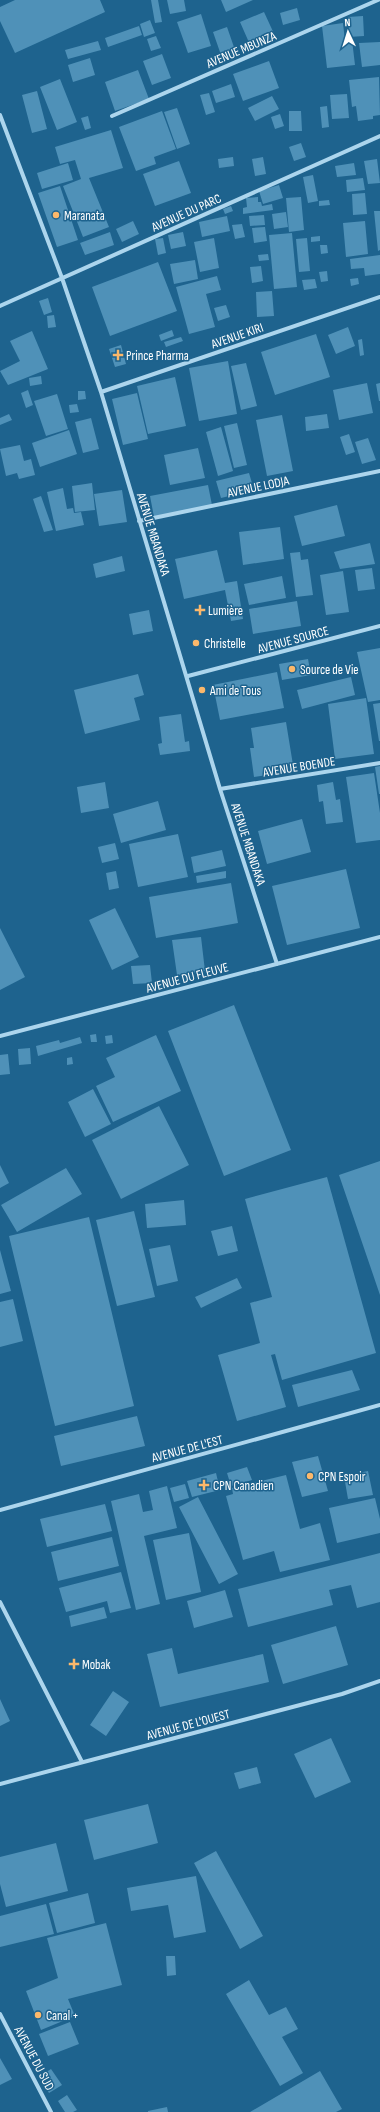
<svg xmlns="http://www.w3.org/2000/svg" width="380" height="2112" font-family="'Sofia Sans Condensed',sans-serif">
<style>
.building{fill:#4f91b8}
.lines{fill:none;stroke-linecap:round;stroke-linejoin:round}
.street{stroke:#acd5ed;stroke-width:4}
.poi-dot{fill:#fcb86b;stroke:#1e638e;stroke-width:1.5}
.labels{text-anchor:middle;stroke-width:3;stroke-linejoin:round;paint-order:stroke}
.street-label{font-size:13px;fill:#fff;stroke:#1e638e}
.poi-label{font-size:13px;fill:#fff;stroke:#1e638e;text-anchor:start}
</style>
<rect width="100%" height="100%" fill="#1e638e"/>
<path class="building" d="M15 0H100L105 12 15 53 0 21V7Z
M151 0H158L162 22 155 23Z
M167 0H184L186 11 170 14Z
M221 0H253L226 12Z
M297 8 300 20 283 25 280 13Z
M264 12 276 38 251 47 240 22Z
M201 14 211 46 188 53 177 22Z
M363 16 364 36 349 37 348 17Z
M150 20 155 33 144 37 140 24Z
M343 23 345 41 352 40 355 65 327 68 322 26Z
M139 26 142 35 108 47 105 38Z
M227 27 235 50 221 55 213 32Z
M156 36 161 48 151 51 147 39Z
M98 41 101 50 68 59 65 50Z
M380 42V65L362 67 359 43Z
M162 54 171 78 152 85 143 61Z
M90 58 95 75 73 82 68 65Z
M269 61 279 88 243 101 233 74Z
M138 70 149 99 115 111 105 82Z
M379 77 380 115 373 116V119L358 121 356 106 352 107 349 80Z
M60 79 77 122 57 130 40 87Z
M231 84 235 97 216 103 212 91Z
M37 91 47 129 32 133 22 95Z
M209 93 215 112 206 115 200 95Z
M347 94 349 118 332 119 330 95Z
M272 96 279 109 255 121 248 108Z
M327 106 329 127 322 128 320 107Z
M177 108 190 144 177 149 164 112Z
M162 111 176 149 154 157 156 164 136 171 119 127Z
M289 111H301L302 131H289Z
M280 114 284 126 275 129 271 117Z
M88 116 91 128 85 130 81 118Z
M111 130 123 168 89 178 109 227 83 237 63 186 81 179 75 160 60 164 55 147Z
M301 143 306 157 294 161 289 147Z
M233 157 234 166 219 168 218 159Z
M263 157 266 174 255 176 252 159Z
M377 159 380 183 368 184 364 161Z
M179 161 191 193 155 206 143 174Z
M68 163 73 180 42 189 37 173Z
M354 163 356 175 337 177 335 166Z
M313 175 318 201 308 203 303 177Z
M363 178 365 190 347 192 346 180Z
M279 185 283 198 263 204 259 191Z
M60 186 78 240 57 247 38 193Z
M365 193 367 214 353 215 352 194Z
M258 197V202H261L262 206 272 204 273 210 243 214V208L247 207 246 198Z
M301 197 304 230 289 232 286 198Z
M329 200 330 205 319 206V201Z
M231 206 233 211 225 214 223 209Z
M374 211H380V250L378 251Z
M286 212 288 227 274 229 272 214Z
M264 215 265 225 250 226 249 216Z
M227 216 230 231 202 237 199 222Z
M133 221 139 234 122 242 116 229Z
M365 221 368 254 346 257 343 223Z
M242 224 245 237 235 239 232 225Z
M265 227 267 241 254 243 252 228Z
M110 232 114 245 85 255 80 243Z
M183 232 186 246 171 249 168 235Z
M292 233 297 287 274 289 269 235Z
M320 236V241L311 242V237Z
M163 238 166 253 158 255 155 239Z
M214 238 219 268 200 272 194 242Z
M307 238 310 271 299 272 296 239Z
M320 245H327L328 253 321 254Z
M268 254 269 260 259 261 258 255Z
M380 255V274L365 276 364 268 351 269 350 259Z
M195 260 198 279 174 284 170 264Z
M158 262 177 311 110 336 92 287Z
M261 266 263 281 252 283 250 267Z
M327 271 328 281 321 282 319 272Z
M217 276 221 290 206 294 215 327 189 334 176 287Z
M358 278 359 284 351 286 350 279Z
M315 279 317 288 304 290 302 280Z
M272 291 274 316 257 317 256 292Z
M48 298 52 312 44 315 39 301Z
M226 305 230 317 218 321 214 308Z
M54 315 56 327 48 328 47 316Z
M348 327 355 346 336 354 328 335Z
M172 330 174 336 161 341 159 335Z
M32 331 48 369 8 385 0 371 20 361 10 341Z
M316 334 330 377 275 395 261 352Z
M181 337 183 341 166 347 164 342Z
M362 339 364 355 360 356 358 340Z
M121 345 126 364 115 367 109 349Z
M228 361 237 414 199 421 189 368Z
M246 363 257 406 241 410 231 366Z
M41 376 42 384 30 386 29 378Z
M175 377 186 426 148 434 137 386Z
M367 383 373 413 339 420 333 390Z
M380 383V401H379L376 384Z
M28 390 33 405 26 408 21 393Z
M78 391H85L86 399 78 400Z
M137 393 148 439 123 445 112 399Z
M57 394 68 429 46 436 34 401Z
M77 404 79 412 70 413 69 405Z
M9 414 12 420 0 425V418Z
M327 414 329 428 306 431 305 417Z
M282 415 293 471 267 476 256 420Z
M91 418 99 449 83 453 75 422Z
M237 423 247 465 234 468 224 426Z
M221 427 233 471 218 476 206 432Z
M69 430 77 454 40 467 32 443Z
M349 434 355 452 346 455 340 437Z
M368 438 376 460 362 464 355 442Z
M20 445 24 461 31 459 35 475 19 479 17 473 6 476 0 449Z
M198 448 205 478 170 485 164 455Z
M249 473 254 490 221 498 216 481Z
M92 483 95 510 75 512 72 486Z
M208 485 212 505 154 517 150 496Z
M63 488 67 509 73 508 74 513 81 512 84 525 56 531 47 492Z
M122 490 127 522 99 526 94 494Z
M41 496 53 530 44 532 33 499Z
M337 505 345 536 302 546 294 516Z
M280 527 284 559 243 565 239 532Z
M370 543 375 564 340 569 334 552Z
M217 550 225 583 237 581 243 619 231 621 225 590 184 599 175 559Z
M300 552 301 560 308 559 313 595 296 597 290 553Z
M122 556 125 571 96 578 93 564Z
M372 568 375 589 358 591 355 570Z
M343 571 349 612 326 615 320 575Z
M282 576 286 598 249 605 244 584Z
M297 601 301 626 253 634 249 609Z
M149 610 153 631 133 635 129 614Z
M380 648V700L368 702 357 652Z
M308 659 311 675 282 680 279 664Z
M277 672 284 708 220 720 213 685Z
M138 674 144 695 134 698 140 720 85 734 74 690Z
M351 677 355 695 302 709 297 690Z
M366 698 374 754 335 759 328 704Z
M380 703V741H379L373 704Z
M181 714 185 742 189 741 190 751 160 755 158 744 162 743 159 717Z
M286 722 294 771 254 777 250 748H254L251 728Z
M380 766V794H379L375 767Z
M374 773 380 813V840L356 843 346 777Z
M105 782 109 808 81 813 77 787Z
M333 782 336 800 340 799 343 822 326 824 323 801 319 802 317 785Z
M158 801 166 830 121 843 113 814Z
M302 819 311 852 267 864 258 831Z
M178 834 188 877 138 887 129 844Z
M115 843 119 859 102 863 98 847Z
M222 850 226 866 194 873 191 857Z
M346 869 360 928 287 945 272 886Z
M116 871 119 888 109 890 106 873Z
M226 871V878L197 883 196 876Z
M231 883 238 923 156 938 149 897Z
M115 908 139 957 112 970 89 920Z
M0 928 25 977 0 990Z
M201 937 205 971 177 975 172 940Z
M150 965 152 983 133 984 131 966Z
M234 1005 291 1150 224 1176 168 1031Z
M96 1034 97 1042H91L90 1035Z
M112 1035 113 1043 106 1044 105 1036Z
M156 1035 181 1091 113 1122 96 1086 115 1077 106 1058Z
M80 1037 82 1043 38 1056 36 1046 59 1040 60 1043Z
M30 1048 31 1064 19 1065 18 1049Z
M8 1054 10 1074 0 1075V1055Z
M72 1057 73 1064 67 1065V1058Z
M93 1089 111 1124 85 1137 68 1102Z
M159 1106 189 1165 121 1199 92 1140Z
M380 1161V1295L339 1175Z
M0 1165 9 1183 0 1188Z
M66 1168 82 1194 17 1232 1 1205Z
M327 1177 376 1353 282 1380 275 1354 271 1355 286 1407 237 1421 218 1355 260 1343 250 1303 272 1297 245 1199Z
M184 1200 186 1225 147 1228 145 1204Z
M134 1211 155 1297 117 1306 96 1220Z
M89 1217 134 1406 55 1426 9 1236Z
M232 1226 238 1251 218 1256 211 1231Z
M170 1245 178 1281 157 1286 149 1249Z
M0 1250 11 1291 0 1294Z
M237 1278 242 1288 201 1308 195 1297Z
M13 1299 23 1341 0 1347V1302Z
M352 1370 360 1390 298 1407 292 1385Z
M137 1416 145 1446 61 1466 54 1436Z
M318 1456 328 1491 302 1497 292 1462Z
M247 1467 252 1480 231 1486 227 1473Z
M368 1471 373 1495 348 1499 344 1476Z
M216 1473 220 1490 192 1497 187 1481Z
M286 1475 300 1529 320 1523 330 1560 280 1572 274 1551 243 1560 226 1496 233 1494 232 1488Z
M185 1484 189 1498 174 1502 170 1488Z
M167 1486 177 1528 144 1536 160 1604 136 1610 111 1501 139 1494 143 1512 153 1510 149 1491Z
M198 1497 238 1574 219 1584 179 1507Z
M375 1498 380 1519V1533L337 1543 329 1508Z
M105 1504 112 1531 47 1547 40 1519Z
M189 1533 201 1592 166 1600 153 1540Z
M112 1537 119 1566 58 1581 51 1552Z
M380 1553V1602L357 1608 351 1585 329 1590 333 1605 248 1627 238 1589Z
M121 1572 131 1608 110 1613 107 1601 66 1612 59 1588Z
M225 1590 233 1617 194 1628 187 1601Z
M104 1607 107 1618 71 1627 69 1616Z
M336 1626 348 1665 283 1684 271 1645Z
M172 1648 178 1674 263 1654 269 1682 160 1707 147 1654Z
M113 1691 129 1702 106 1736 90 1725Z
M0 1699 10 1721 0 1726Z
M331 1738 351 1782 315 1798 294 1754Z
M257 1767 261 1783 239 1789 234 1773Z
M148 1804 158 1843 94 1860 84 1820Z
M56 1843 68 1891 6 1907 0 1884V1857Z
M216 1851 263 1936 240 1949 194 1863Z
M196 1876 206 1932 174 1938 168 1905 131 1911 127 1888Z
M88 1893 95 1923 57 1933 49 1903Z
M46 1904 54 1934 0 1947V1916Z
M106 1923 122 1985 68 1999 75 2016 41 2030 26 1991 58 1978 47 1938Z
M166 1956H175L176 1975 167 1976Z
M249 1980 269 2015 286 2007 298 2029 282 2037 303 2073 280 2086 226 1994Z
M70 2022 79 2044 48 2056 39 2034Z
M0 2058 12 2079 0 2085Z
M51 2069 62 2085 49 2093 39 2077Z
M320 2071 342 2109 336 2112H250Z
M67 2095 77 2110 73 2112H65L58 2101Z
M167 2107 168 2112H148V2111Z"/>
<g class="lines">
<path class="street" d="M0 115 62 278 101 392 220 789 277 964
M112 116 378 0
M0 306 380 136
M101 392 380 297
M139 521 380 471
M188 676 380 626
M220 789 380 763
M0 1036 380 937
M0 1510 380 1405
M0 1602 82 1762
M0 1784 342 1694 380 1681
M0 2014 51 2112"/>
</g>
<g class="poi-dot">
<circle cx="56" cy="215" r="4"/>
<path d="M116 349h4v4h4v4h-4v4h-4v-4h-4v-4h4z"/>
<path d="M198 604h4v4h4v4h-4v4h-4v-4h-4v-4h4z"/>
<circle cx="196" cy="643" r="4"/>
<circle cx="292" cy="669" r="4"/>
<circle cx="202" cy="690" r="4"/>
<circle cx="310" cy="1476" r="4"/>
<path d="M202 1479h4v4h4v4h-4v4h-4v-4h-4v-4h4z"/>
<path d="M72 1658h4v4h4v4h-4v4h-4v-4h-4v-4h4z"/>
<circle cx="38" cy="2015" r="4"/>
</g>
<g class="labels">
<g class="street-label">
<text transform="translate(241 49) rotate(-23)" y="5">AVENUE MBUNZA</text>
<text transform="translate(186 212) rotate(-24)" y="5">AVENUE DU PARC</text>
<text transform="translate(237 335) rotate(-19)" y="5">AVENUE KIRI</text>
<text transform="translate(258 486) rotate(-12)" y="5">AVENUE LODJA</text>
<text transform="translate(154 534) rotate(73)" y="5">AVENUE MBANDAKA</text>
<text transform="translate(293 639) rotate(-15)" y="5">AVENUE SOURCE</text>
<text transform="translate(299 766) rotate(-9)" y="5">AVENUE BOENDE</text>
<text transform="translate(249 844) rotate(72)" y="5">AVENUE MBANDAKA</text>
<text transform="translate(187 977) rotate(-15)" y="5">AVENUE DU FLEUVE</text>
<text transform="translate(187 1448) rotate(-15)" y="5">AVENUE DE L'EST</text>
<text transform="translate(188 1724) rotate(-15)" y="5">AVENUE DE L'OUEST</text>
<text transform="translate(35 2058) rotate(62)" y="5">AVENUE DU SUD</text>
</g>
<g class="poi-label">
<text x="64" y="220">Maranata</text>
<text x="126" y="360">Prince Pharma</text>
<text x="208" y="615">Lumière</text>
<text x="204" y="648">Christelle</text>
<text x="300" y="674">Source de Vie</text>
<text x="210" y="695">Ami de Tous</text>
<text x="318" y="1481">CPN Espoir</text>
<text x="213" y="1490">CPN Canadien</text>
<text x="82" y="1669">Mobak</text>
<text x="46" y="2020">Canal +</text>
</g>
</g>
<g transform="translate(348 32) rotate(356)" stroke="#1e638e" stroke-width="3" paint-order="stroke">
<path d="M0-3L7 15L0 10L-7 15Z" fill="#ffffff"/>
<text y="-6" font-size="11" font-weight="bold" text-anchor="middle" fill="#ffffff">N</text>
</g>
</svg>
